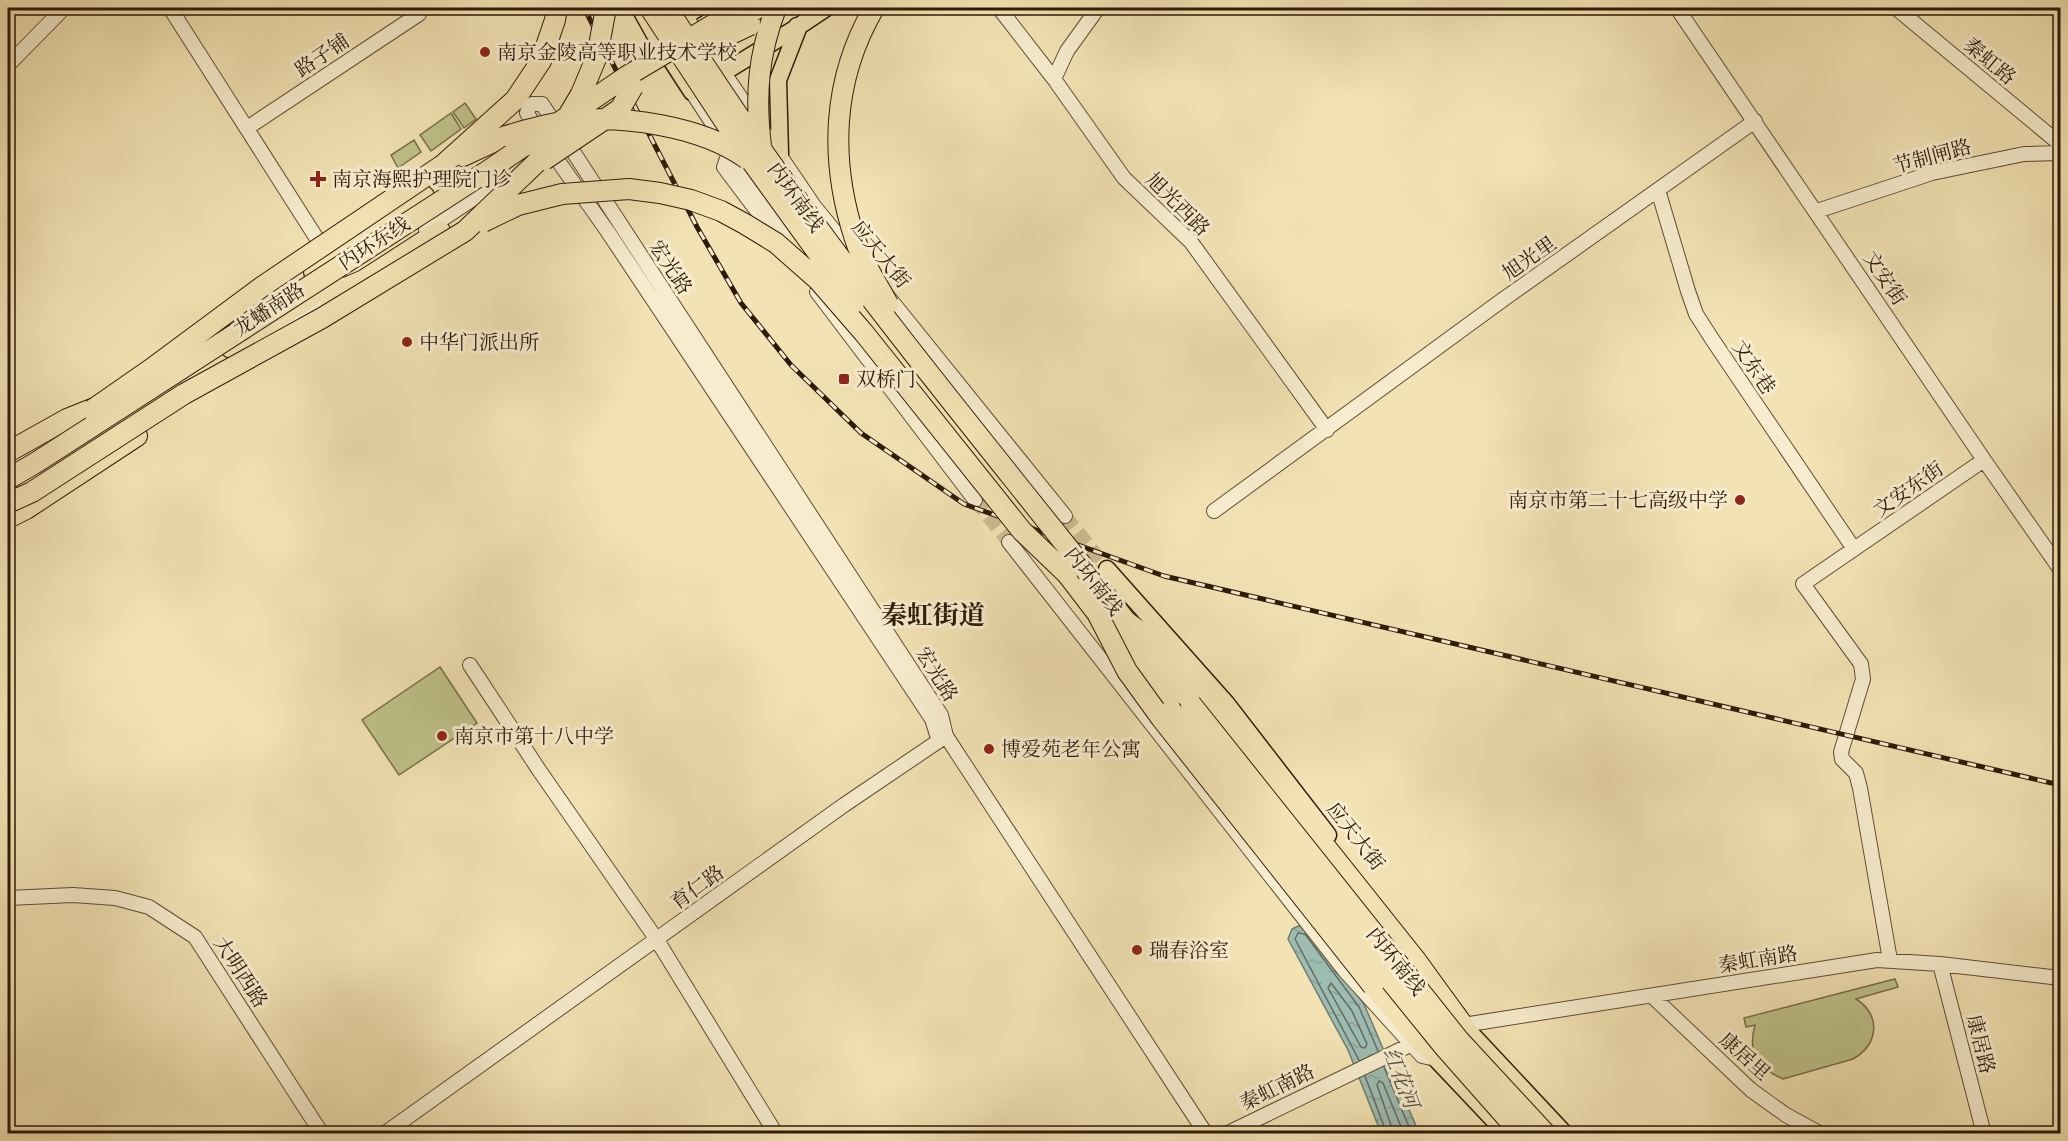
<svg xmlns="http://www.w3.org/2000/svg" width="2068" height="1141" font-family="Cardo,'Noto Serif SC',serif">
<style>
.pitch{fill:#bfc38a;stroke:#766e4a;stroke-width:1.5}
.water{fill:url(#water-ripples);stroke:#717b6f;stroke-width:1.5}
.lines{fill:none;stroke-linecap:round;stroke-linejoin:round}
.shore{stroke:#666b5e;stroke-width:1.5}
.minor-tunnel{stroke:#ccbb92;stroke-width:14;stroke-dasharray:14 7;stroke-linecap:butt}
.minor-casing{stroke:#5f4c34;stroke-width:16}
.major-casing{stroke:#2e1909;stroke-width:19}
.highway-casing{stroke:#2e1909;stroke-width:22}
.minor{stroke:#f7edce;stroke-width:14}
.major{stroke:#f3e3b4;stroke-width:16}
.highway{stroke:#f3e3b4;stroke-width:20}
.rail-casing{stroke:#2e1909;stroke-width:5}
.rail{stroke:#f7edce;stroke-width:3;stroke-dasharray:9;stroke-linecap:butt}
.highway-bridge-casing{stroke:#2e1909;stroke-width:22;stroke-linecap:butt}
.highway-bridge{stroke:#f3e3b4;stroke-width:20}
.poi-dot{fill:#8f2418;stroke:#f7edce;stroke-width:2}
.labels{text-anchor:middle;stroke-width:6;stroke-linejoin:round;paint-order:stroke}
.poi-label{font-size:20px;fill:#2e1909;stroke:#f7edce;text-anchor:start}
.street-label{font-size:20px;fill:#2e1909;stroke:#f7edce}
.water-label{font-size:21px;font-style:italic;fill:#555244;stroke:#f7edce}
.district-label{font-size:26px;font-weight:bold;fill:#2e1909;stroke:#f7edce}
</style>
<defs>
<pattern id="water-ripples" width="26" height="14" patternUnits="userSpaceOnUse" patternTransform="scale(1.5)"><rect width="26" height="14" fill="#9dbdb3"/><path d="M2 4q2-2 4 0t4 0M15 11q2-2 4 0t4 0" fill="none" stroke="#88a299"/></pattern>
</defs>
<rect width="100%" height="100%" fill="#f3e3b4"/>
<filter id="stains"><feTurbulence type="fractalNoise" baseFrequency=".00333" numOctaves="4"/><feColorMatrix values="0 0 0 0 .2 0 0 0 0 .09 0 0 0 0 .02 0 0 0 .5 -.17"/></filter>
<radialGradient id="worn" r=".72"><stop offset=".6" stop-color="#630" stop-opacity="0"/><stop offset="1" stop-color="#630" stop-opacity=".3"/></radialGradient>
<path class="pitch" d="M465 103 476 119 464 128 453 112Z
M451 113 461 129 431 151 420 135Z
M414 140 421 152 398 168 391 155Z
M440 667 477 723 399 775 362 720Z
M1895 979 1898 987 1856 999C1881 1015 1879 1044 1853 1059L1783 1079C1758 1068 1747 1053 1755 1025L1746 1027 1744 1018Z"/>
<path class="water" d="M1298 926 1308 928 1364 1004 1419 1133H1381L1348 1050 1288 939 1292 929Z"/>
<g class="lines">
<path class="shore" d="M1331 983 1352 1011 1367 1044 1365 1048 1361 1047 1328 988Z
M1359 1060 1295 939 1298 933 1305 934 1359 1007 1378 1051
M1384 1067 1412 1134
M1365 1076 1387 1134
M1394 1134 1377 1085 1379 1081 1383 1083 1404 1134"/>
<path class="minor-tunnel" d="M975 500 1009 542
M1065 516 1107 569"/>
<defs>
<path id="minor" d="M170 8 326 253
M680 8 814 206 858 260
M999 8 1054 79 1124 178 1191 242 1327 430
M1677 8 1984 460 2060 569
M1896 8 2060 144
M8 65 64 8
M1054 79 1067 51 1098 8
M692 92 796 251
M247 128 419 14
M539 133 527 113 529 107 532 104H542L941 715 946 736 1206 1134
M730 150 724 167 779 240
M556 158 608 232 932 719 938 738
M1658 190 1688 291 1696 314 1712 339 1854 549
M1817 211 1932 173 2024 154 2060 153
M426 230 515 171
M817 292 975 500
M885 293 1065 516
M249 348 299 318 333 292
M1214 511 1501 301 1755 121
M1009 542 1345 971 1422 1056 1436 1059
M470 665 539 770 657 940 776 1134
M8 898 73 895 115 898 149 907 195 937 322 1134
M1890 960 1860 788 1856 773 1842 759 1841 752 1863 679 1861 664 1803 584 1984 460
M1940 964 1984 1134
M1652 996 1751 1090 1786 1115 1821 1134
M1457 1028 1463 1025 1877 960 1940 964 2060 978
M384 1134 844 805 946 736
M1226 1134 1410 1045"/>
<path id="major" d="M640 8 655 35 692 92 799 26 826 8
M666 28 698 8
M780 154 778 80 799 26H797
M1107 569 1226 703 1328 835
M1457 1014 1463 1025 1565 1134
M1416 1035 1436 1059 1507 1134"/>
<path id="highway" d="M463 156 506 136
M444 164 515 100 541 61 555 20 557 8
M502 172 540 147
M796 240 824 280
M314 272 328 257 424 196
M327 296 364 280 440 231
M231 348 334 281
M8 452 67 419 107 403
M8 518 26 509 137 436
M1088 573 1191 704
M1067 574 1171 710
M1127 622 1176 659 1415 959 1463 1025
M1373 986 1423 1044"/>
</defs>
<use href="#minor" class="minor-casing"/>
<use href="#major" class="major-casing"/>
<use href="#highway" class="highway-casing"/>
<use href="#minor" class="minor"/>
<use href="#major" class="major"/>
<use href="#highway" class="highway"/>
<defs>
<path id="rail" d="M584 8 697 227 741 303 791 365 861 433 964 504 1164 576 2060 785"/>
</defs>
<use href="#rail" class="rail-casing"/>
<use href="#rail" class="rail"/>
<defs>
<path id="highway-bridge" d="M650 8 744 151 854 303
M667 8C705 66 743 125 784 181 880 316 986 444 1088 573
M874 8C832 80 829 160 855 239 862 262 877 283 888 304
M731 23 758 8
M685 56 750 25
M506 136C526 130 547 124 569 121 624 115 702 126 747 159
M761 146C755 96 758 55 776 8
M544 160 620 109 633 87
M483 222 518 205 562 194 629 189 660 193 691 200 721 211 745 224 776 243 818 280 864 333 1022 531 1067 574
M92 410 151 369 263 286 444 164
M8 479 37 462 486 172 627 76 741 8
M8 503 32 492 184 394 322 318 465 231 536 163 556 136 581 94 597 56 606 8
M1097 613 1127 671 1161 718 1373 986
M1191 704 1459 1040 1546 1134
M1171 710 1445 1048 1506 1117 1524 1134"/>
</defs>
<use href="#highway-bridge" class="highway-bridge-casing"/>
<use href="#highway-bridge" class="highway-bridge"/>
</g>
<g class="poi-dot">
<circle cx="485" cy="52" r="6"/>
<path d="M315 170h6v6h6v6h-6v6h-6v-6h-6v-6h6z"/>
<circle cx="407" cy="342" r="6"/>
<rect x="838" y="373" width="12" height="12" rx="3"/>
<circle cx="1740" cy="500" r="6"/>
<circle cx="442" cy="736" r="6"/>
<circle cx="989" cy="749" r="6"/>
<circle cx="1137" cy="950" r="6"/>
</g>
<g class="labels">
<g class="poi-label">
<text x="497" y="59">南京金陵高等职业技术学校</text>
<text x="332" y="186">南京海熙护理院门诊</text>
<text x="419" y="349">中华门派出所</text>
<text x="856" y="386">双桥门</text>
<text x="1728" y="507" text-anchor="end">南京市第二十七高级中学</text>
<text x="454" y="743">南京市第十八中学</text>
<text x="1001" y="756">博爱苑老年公寓</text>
<text x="1149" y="957">瑞春浴室</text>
</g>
<g class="street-label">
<text transform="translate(322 55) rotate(-34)" y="7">路子铺</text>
<text transform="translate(1990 61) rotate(40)" y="7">秦虹路</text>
<text transform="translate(1932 156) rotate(-15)" y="7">节制闸路</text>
<text transform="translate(796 197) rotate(54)" y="7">内环南线</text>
<text transform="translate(1178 204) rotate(45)" y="7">旭光西路</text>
<text transform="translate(374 243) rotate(-33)" y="7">内环东线</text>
<text transform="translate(881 254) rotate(51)" y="7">应天大街</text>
<text transform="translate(1529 258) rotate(-35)" y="7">旭光里</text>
<text transform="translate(671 267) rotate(57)" y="7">宏光路</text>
<text transform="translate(1885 278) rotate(56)" y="7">文安街</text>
<text transform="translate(269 309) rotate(-33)" y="7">龙蟠南路</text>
<text transform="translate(1754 367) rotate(56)" y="7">文东巷</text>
<text transform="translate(1908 489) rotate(-35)" y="7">文安东街</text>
<text transform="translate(1094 581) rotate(52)" y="7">内环南线</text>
<text transform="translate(937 674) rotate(58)" y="7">宏光路</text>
<text transform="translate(1356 836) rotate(52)" y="7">应天大街</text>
<text transform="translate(697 887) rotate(-36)" y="7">育仁路</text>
<text transform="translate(1758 959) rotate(-9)" y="7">秦虹南路</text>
<text transform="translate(1396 961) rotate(51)" y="7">内环南线</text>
<text transform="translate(241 972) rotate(57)" y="7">大明西路</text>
<text transform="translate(1981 1044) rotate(76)" y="7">康居路</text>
<text transform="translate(1745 1056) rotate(42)" y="7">康居里</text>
<text transform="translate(1277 1087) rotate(-26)" y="7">秦虹南路</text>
</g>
<g class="water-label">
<text transform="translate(1401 1078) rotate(69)" y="7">红花河</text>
</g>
<g class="district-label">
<text x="933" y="624">秦虹街道</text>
</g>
</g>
<rect width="2068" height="1141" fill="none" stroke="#f3e3b4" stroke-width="30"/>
<rect x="9" y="9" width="2050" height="1123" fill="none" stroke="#2e1909" stroke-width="3"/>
<rect x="15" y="15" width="2038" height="1111" fill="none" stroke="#2e1909" stroke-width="1.5"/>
<rect width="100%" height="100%" filter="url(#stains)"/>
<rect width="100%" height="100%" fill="url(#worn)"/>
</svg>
